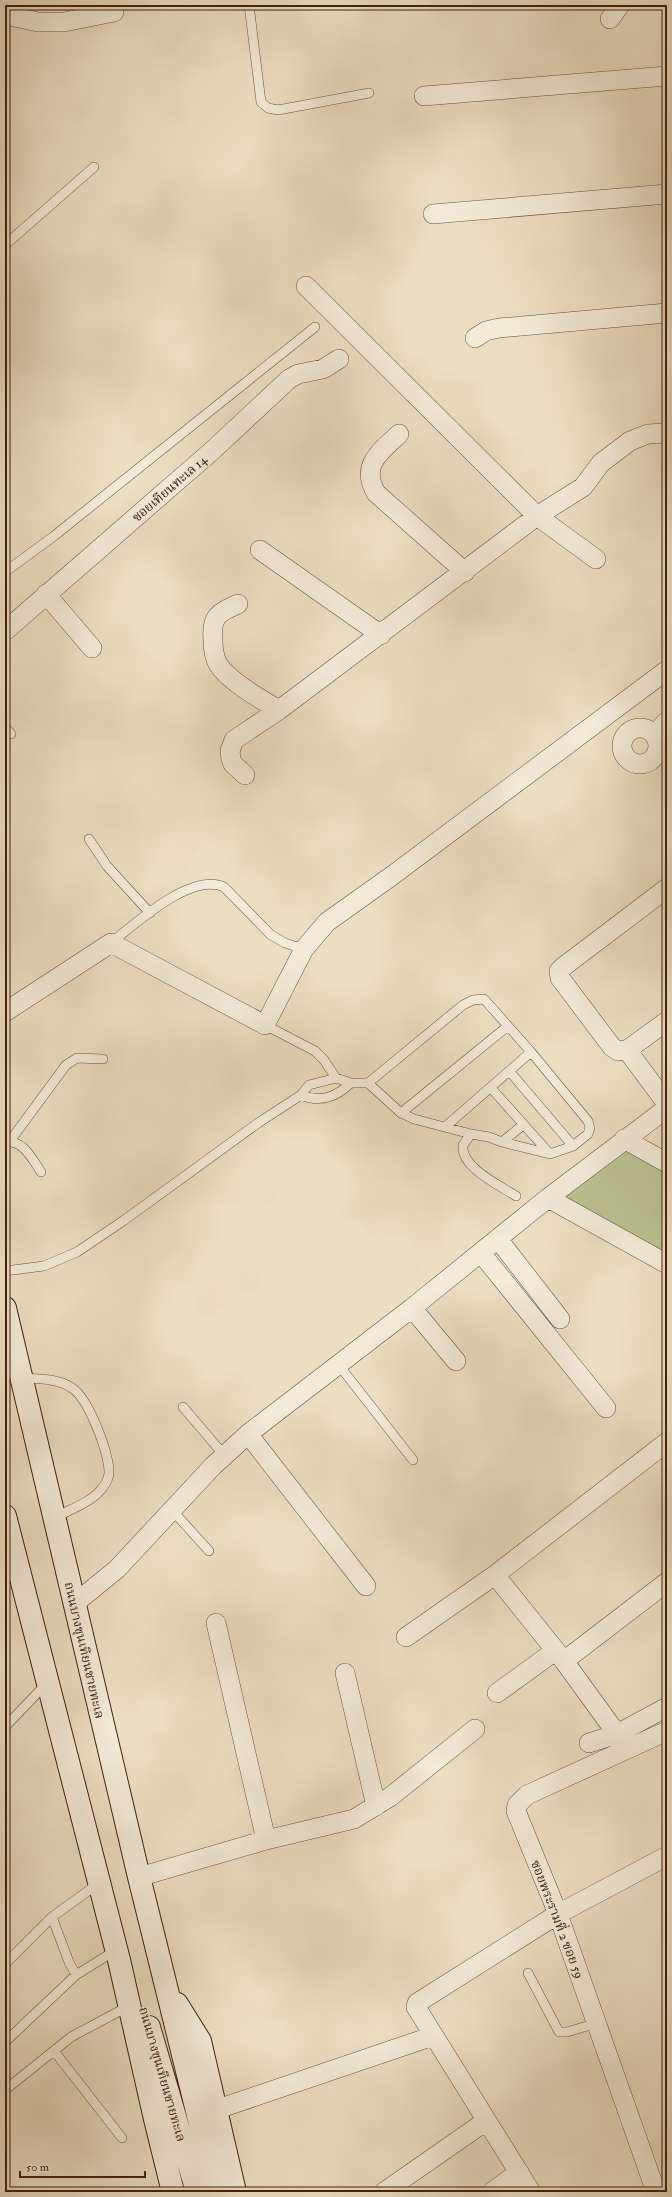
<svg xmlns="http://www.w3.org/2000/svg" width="672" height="2197" font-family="'IM FELL Double Pica','Noto Serif Thai',serif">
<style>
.green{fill:#bac192;stroke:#7c724e}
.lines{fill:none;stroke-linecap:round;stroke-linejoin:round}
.lane-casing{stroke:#6a5139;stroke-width:10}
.street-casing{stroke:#6a5139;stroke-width:20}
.secondary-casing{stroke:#3f220b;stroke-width:24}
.lane{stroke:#f3ead8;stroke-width:9}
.street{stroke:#f3ead8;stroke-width:19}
.secondary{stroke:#f3ead8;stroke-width:22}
.labels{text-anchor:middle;stroke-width:3;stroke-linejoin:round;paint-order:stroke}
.street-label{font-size:13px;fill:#3f220b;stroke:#f3ead8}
</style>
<rect width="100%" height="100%" fill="#ecdec3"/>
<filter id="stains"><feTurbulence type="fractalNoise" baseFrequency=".005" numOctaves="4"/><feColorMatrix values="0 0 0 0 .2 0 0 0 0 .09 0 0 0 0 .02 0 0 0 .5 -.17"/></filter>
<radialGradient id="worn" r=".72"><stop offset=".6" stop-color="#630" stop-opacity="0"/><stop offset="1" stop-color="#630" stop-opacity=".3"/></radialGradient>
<path class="green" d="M626 1146 667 1168V1255L562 1196Z"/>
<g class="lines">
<defs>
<path id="lane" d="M249 5 261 102 268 108 278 110 369 93
M5 245 94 167
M5 572 54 536 315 327
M5 727 11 734
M89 839 107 866 150 913
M111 943C136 923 191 872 224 887L271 935 285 943 304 949
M265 1025 315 1051 324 1060 336 1078
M510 1072 573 1146
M368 1083 463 1005 473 1000 484 999 531 1052 445 1127
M491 1088 550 1154
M301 1095C321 1103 336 1097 351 1083
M401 1113 508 1026
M471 1134 463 1145C460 1167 499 1185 516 1196
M10 1141 66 1065 77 1058 103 1059
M5 1142C24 1140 32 1159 41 1172
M502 1142 523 1125
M5 1271 44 1266 77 1252 123 1221 258 1123 301 1095 309 1085 336 1078 351 1083H368L401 1113 414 1119 471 1134 489 1137 502 1142 550 1154 573 1146 588 1134 590 1128 588 1121 531 1052
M338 1364 413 1460
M21 1378C38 1379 58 1378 72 1388 89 1399 109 1453 109 1473 109 1477 106 1484 103 1487 93 1502 70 1509 54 1518
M183 1407 224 1455
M172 1510 209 1551
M5 1727 46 1684
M99 1883 52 1917 69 1962 76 1975 116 1950
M5 1964 52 1917
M528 1973 559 2032H567L597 2023
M5 2042 76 1975
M54 2051 122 2138
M5 2090 71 2037 129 2006"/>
<path id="street" d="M5 15 38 22H64L114 12
M610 19 620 5
M424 96 667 76
M433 214 667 194
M306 286 537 516 596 559
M475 338 486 331 499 328 667 313
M399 434C380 452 360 465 376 493L465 572
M260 550 381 635
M46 594 92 648
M238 604C218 613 211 616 213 640 213 648 214 657 218 664 228 681 262 700 279 710L537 516 583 487 601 463 630 441 648 434 667 433
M5 631 213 450 289 379 298 374 323 369 339 359
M622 746a18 18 0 1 1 36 0a18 18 0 1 1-36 0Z
M654 735 667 721
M245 775 233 764 231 759 230 751 234 740 279 710
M667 888 563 967 559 971 560 978 612 1047 618 1051 627 1050 667 1104
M5 1012 111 943 265 1025 304 949 327 922 393 875 667 670
M627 1050 667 1021
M624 1139 667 1163
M548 1198 667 1264
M498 1239 560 1319
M481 1253 606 1408
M412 1308 456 1361
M248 1434 366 1586
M495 1575 564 1661 617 1734
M74 1604 117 1569 213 1466 248 1434 412 1308 548 1198 667 1108
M216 1623 266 1840
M406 1637 495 1575 667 1442
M564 1661 667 1582
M345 1673 376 1806
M497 1693 555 1651
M589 1743 617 1734 667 1707
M139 1877 266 1840 354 1819 390 1797 475 1729
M215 2110 433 2036
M384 2192 486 2121
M492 2192 519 2172
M531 2192 416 2007 417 2003 558 1914 667 1856
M656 2192 558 1914 516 1811 517 1805 527 1795 667 1731"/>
<path id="secondary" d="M5 1308 139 1877 217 2192
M5 1516 119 1960 155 2119 173 2192
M177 2004 200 2041 235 2192
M149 2027 197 2192"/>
</defs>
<use href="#lane" class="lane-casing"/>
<use href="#street" class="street-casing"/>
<use href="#secondary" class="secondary-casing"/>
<use href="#lane" class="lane"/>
<use href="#street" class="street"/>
<use href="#secondary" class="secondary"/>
</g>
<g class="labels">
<g class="street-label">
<text transform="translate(169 488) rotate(-41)" y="5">ซอยเทียนทะเล 14</text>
<text transform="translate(85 1650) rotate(77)" y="5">ถนนบางขุนเทียนชายทะเล</text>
<text transform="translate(558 1919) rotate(69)" y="5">ซอยพระรามที่ 2 ซอย 59</text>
<text transform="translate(163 2074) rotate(74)" y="5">ถนนบางขุนเทียนชายทะเล</text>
</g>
</g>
<rect width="672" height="2197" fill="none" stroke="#ecdec3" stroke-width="20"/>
<rect x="6" y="6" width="660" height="2185" fill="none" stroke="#3f220b" stroke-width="2"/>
<rect x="10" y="10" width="652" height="2177" fill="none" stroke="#3f220b"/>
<path d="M20 2171v6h125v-6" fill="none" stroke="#3f220b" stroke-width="2"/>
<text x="26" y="2171" font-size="12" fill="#3f220b" stroke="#f3ead8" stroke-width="3" paint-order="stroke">50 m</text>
<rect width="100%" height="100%" filter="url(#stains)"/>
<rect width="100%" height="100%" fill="url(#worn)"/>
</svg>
